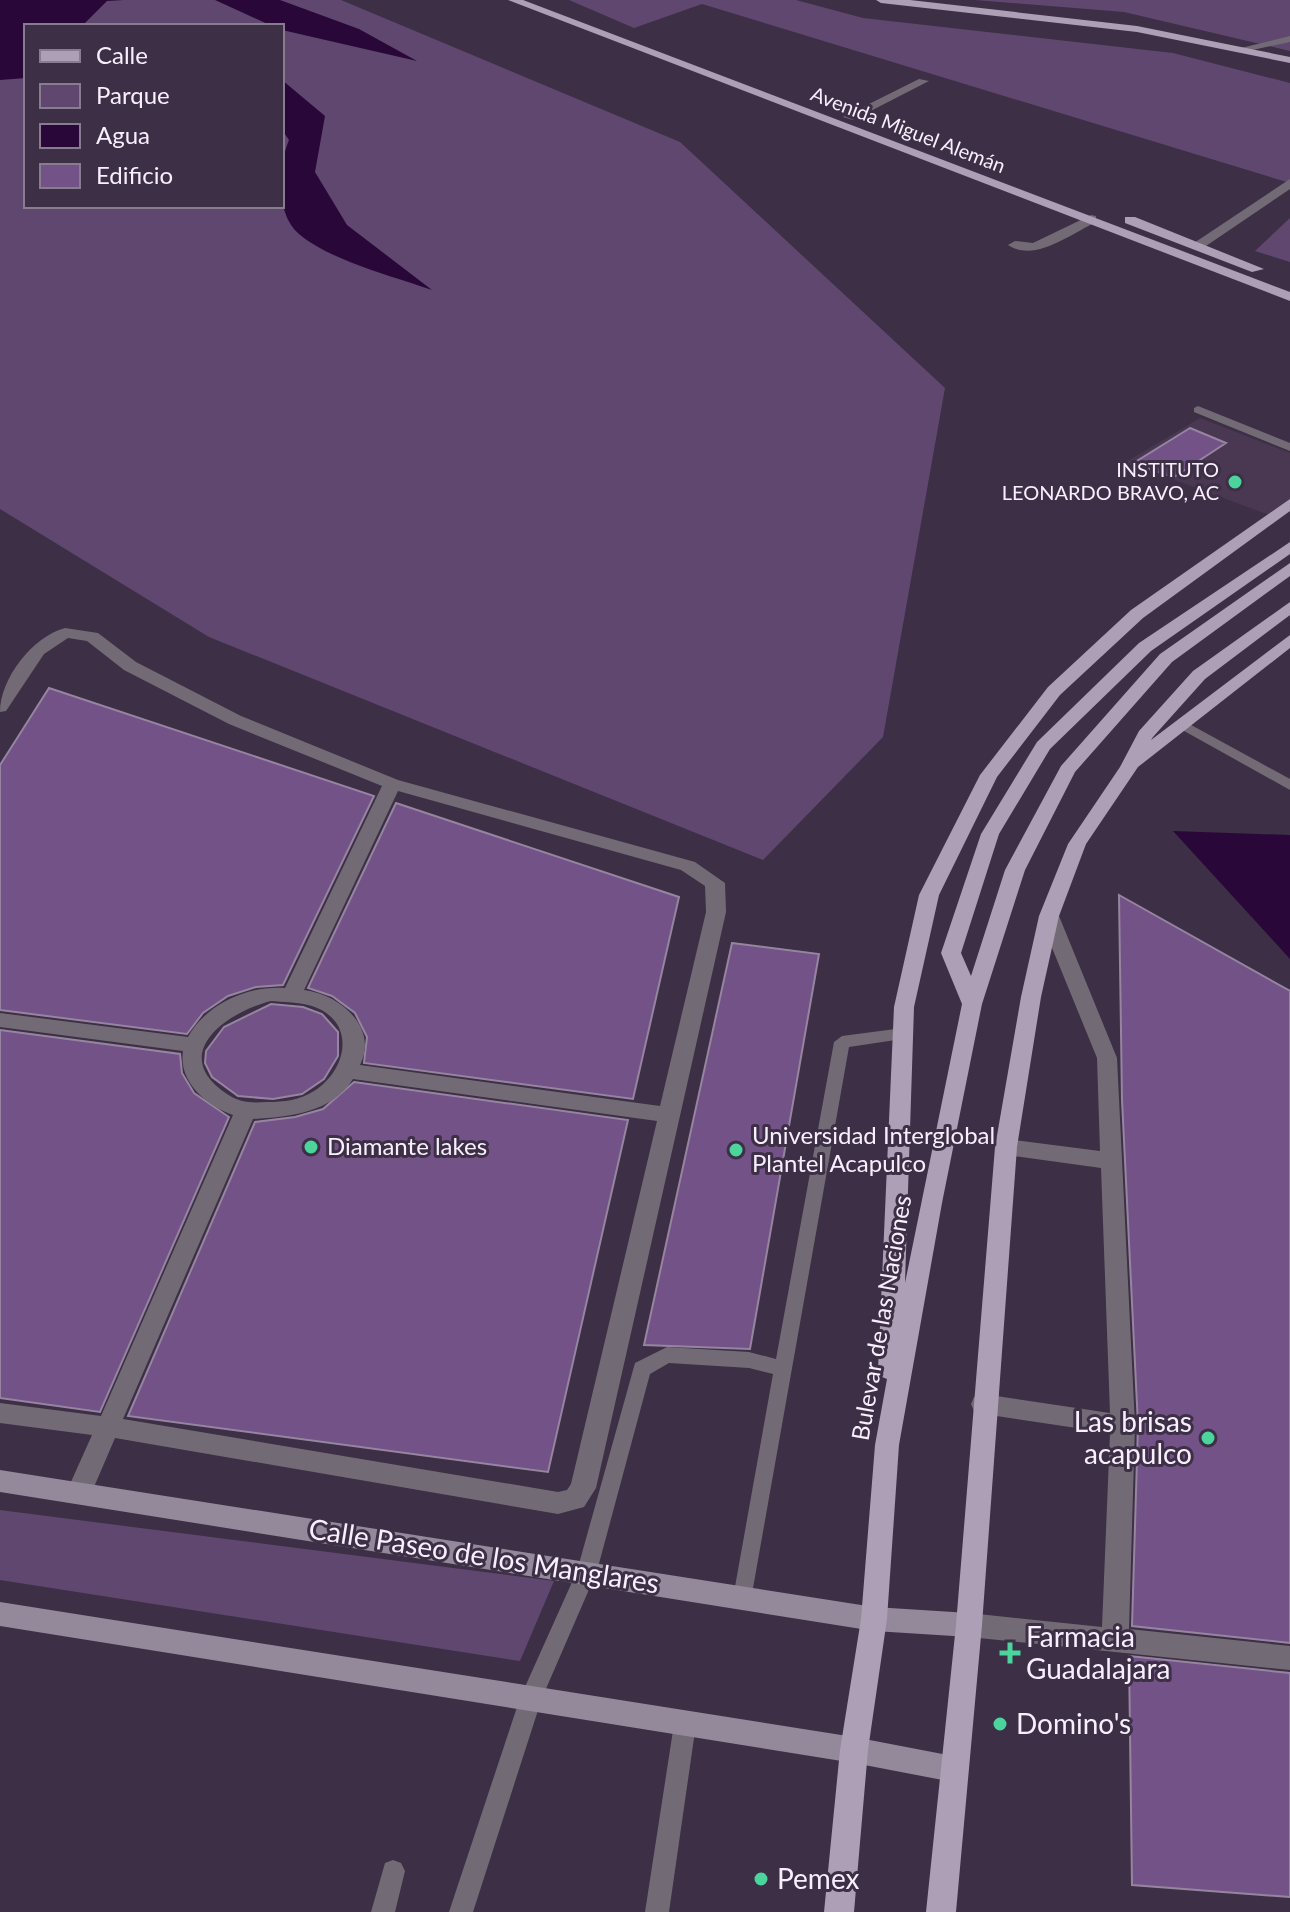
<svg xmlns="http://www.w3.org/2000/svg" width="1290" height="1912" font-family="Lato,sans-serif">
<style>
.built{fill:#4a3853}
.green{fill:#60476f;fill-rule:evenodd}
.water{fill:#290839}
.building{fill:#735287;stroke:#9585a0;stroke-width:2}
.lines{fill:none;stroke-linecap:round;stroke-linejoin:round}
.lane{fill:#726b76;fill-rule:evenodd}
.street{fill:#726b76;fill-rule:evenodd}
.secondary{fill:#93899a;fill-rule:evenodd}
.primary{fill:#ad9fb6;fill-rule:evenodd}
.poi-dot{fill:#4bd49b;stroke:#3d2f45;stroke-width:3}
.labels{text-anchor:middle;stroke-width:6;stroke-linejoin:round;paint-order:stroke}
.far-street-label{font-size:20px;fill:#f8effe;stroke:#3d2f45}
.far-poi-label{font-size:20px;fill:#f8effe;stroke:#3d2f45;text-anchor:end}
.poi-label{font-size:24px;fill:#f8effe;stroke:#3d2f45;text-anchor:start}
.street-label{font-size:24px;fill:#f8effe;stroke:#3d2f45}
.near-poi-label{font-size:28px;fill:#f8effe;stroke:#3d2f45;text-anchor:start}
.near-street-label{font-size:28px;fill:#f8effe;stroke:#3d2f45}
</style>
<rect width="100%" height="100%" fill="#3d2f45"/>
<path class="built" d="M1200 418 1290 453V500L1272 516 1126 462Z"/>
<path class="green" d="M0 0H341L680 142 945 388 883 737 763 860 209 637 0 509ZM26 26H282V206H26Z
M569 0H796L863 18 1173 53 1290 83V183L702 4 634 28Z
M975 0H1290V51L1124 12Z
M1290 218V262L1255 251Z
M0 1510 554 1581 520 1661 0 1580Z"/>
<path class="water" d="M0 0H124L107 1 85 23 87 26H26V78L0 80Z
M215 0H280L359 29 417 61 282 30V26H272Z
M282 80 325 116 315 172 347 225 432 290C395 277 329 260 299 234 275 214 278 166 289 140L282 130Z
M1173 831 1290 835V959Z"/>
<path class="building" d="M1190 428 1226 443 1174 477 1132 464Z
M49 688 374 796 283 985 256 987 228 996 203 1013 187 1034 0 1010V765Z
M396 803 679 897 633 1099 364 1063 367 1037 355 1013 332 996 308 988Z
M1119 895 1290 991V1643L1132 1626 1138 1425 1122 1100Z
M732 943 819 954 750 1349 644 1345Z
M271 1004 303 1007 322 1014 338 1032V1056L324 1079 302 1094 273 1099 238 1096 212 1077 205 1063 206 1051 224 1027Z
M0 1030 180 1054 182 1073 194 1093 229 1117 100 1412 0 1398Z
M354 1082 628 1120 548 1472 128 1416 255 1122 295 1117 323 1109Z
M1129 1656 1290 1673V1897L1132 1885Z"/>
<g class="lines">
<path class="lane" d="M1198 406 1290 443V451L1194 412V408Z
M1182 720 1290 779V790L1177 727 1175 724Z
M903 1028 909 1030 911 1034 909 1038 849 1047 750 1605 743 1607 736 1605 733 1598 773 1374 749 1368 669 1363 650 1374 597 1571 542 1698 473 1912H449L520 1698 577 1571 635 1363 667 1347 749 1352 776 1359 834 1042 842 1036Z
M685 1714 693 1717 696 1724 669 1912H645L674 1724 677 1717Z
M393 1860 401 1863 405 1871 395 1912H371L385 1863Z"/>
<path class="street" d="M1290 36V42L1243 52 1237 49Z
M919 79 929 81 853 120 843 117Z
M1290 179V189L1203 248 1191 245Z
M1091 215 1096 216V222C1071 234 1034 263 1008 245L1015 241 1033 243Z
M65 628 98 633 136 662 241 716 398 780 695 862 725 883 726 912 596 1488 584 1507 558 1514 115 1438 88 1501 79 1504 70 1501 66 1493 92 1435 0 1423V1403L101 1416 233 1115C207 1106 178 1082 183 1051L0 1027V1013L188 1037C206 1004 248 985 285 988L382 786 229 724 124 670 87 641 68 638 44 654 6 711 0 712C0 679 32 637 65 628ZM398 791 681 870 705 886 706 912 660 1106 360 1065C379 1027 339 994 304 990ZM271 1001C283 1002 296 1002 308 1005 356 1017 350 1068 314 1091 300 1100 284 1102 267 1102 252 1103 240 1103 227 1094 167 1054 227 1012 271 1001ZM353 1079 657 1121 571 1484 567 1490 558 1492 123 1419 253 1119C289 1117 332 1113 353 1079Z
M1049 909 1059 916 1117 1058 1135 1425 1129 1629 1290 1646V1670L969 1637 960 1633 956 1625 960 1617 969 1613 1102 1627 1110 1433 983 1414 974 1411 971 1404 974 1397 983 1394 1110 1413 1101 1168 1006 1155 998 1153 995 1147 998 1141 1006 1139 1100 1151 1097 1058 1039 916Z"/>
<path class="secondary" d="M0 1470 874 1607 969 1613 978 1617 982 1625 978 1633 969 1637 874 1631 0 1492Z
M0 1602 854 1737 953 1756 963 1760 967 1769 963 1778 953 1782 854 1763 0 1626Z"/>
<path class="primary" d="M508 0H523L1290 292V301Z
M876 0H910L1137 26 1290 57V63L1137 32 881 3Z
M1125 217H1135L1264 269 1252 272 1125 223Z
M1290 499V511L1143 618 1060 695 997 777 939 895 914 1007 905 1283 962 1004 941 953 981 834 1037 742 1139 643 1290 542V554L1151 651 1050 749 999 834 961 953 971 976 1005 870 1061 766 1160 654 1290 563V576L1172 662 1075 772 1025 870 982 1004 942 1203 899 1445 887 1619 868 1750 854 1912H824L840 1750 861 1619 875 1445 887 1379 882 1377 878 1370 894 1007 919 895 980 775 1048 687 1131 610Z
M1290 602V615L1205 679 1153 737 1151 740 1290 635V648L1138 767 1086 844 1059 916 1041 997 1017 1147 982 1625 956 1912H926L956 1625 995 1147 1021 997 1039 916 1068 844 1120 767 1139 731 1193 671Z"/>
</g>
<g class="poi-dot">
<circle cx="1235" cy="482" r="8"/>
<circle cx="311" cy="1147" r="8"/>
<circle cx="736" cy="1150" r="8"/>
<circle cx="1208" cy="1438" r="8"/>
<path d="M1006 1641h8v8h8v8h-8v8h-8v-8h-8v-8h8z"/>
<circle cx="1000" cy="1724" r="8"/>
<circle cx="761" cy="1879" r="8"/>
</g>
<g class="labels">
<g class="far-street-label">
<text transform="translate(908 130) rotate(21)" y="7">Avenida Miguel Alemán</text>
</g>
<g class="far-poi-label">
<text x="1219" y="477">INSTITUTO<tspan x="1219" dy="23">LEONARDO BRAVO, AC</tspan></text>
</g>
<g class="poi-label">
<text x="752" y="1144">Universidad Interglobal<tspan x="752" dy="28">Plantel Acapulco</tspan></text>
<text x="327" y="1155">Diamante lakes</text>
</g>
<g class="street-label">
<text transform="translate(882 1318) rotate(-80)" y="8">Bulevar de las Naciones</text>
</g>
<g class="near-poi-label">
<text x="1192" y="1432" text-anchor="end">Las brisas<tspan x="1192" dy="32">acapulco</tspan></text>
<text x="1026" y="1647">Farmacia<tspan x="1026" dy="32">Guadalajara</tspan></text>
<text x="1016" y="1734">Domino's</text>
<text x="777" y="1889">Pemex</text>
</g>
<g class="near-street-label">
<text transform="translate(484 1556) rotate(9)" y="10">Calle Paseo de los Manglares</text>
</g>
</g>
<rect x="24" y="24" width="260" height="184" fill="#3d2f45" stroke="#887c8f" stroke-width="2"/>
<rect x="40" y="50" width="40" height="12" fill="#ad9fb6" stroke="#887c8f" stroke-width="2"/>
<text x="96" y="64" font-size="24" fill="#f8effe">Calle</text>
<rect x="40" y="84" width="40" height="24" fill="#60476f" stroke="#887c8f" stroke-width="2"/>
<text x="96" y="104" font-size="24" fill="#f8effe">Parque</text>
<rect x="40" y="124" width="40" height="24" fill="#290839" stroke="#887c8f" stroke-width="2"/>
<text x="96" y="144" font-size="24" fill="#f8effe">Agua</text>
<rect x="40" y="164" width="40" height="24" fill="#735287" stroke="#887c8f" stroke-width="2"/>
<text x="96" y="184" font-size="24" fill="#f8effe">Edificio</text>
</svg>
